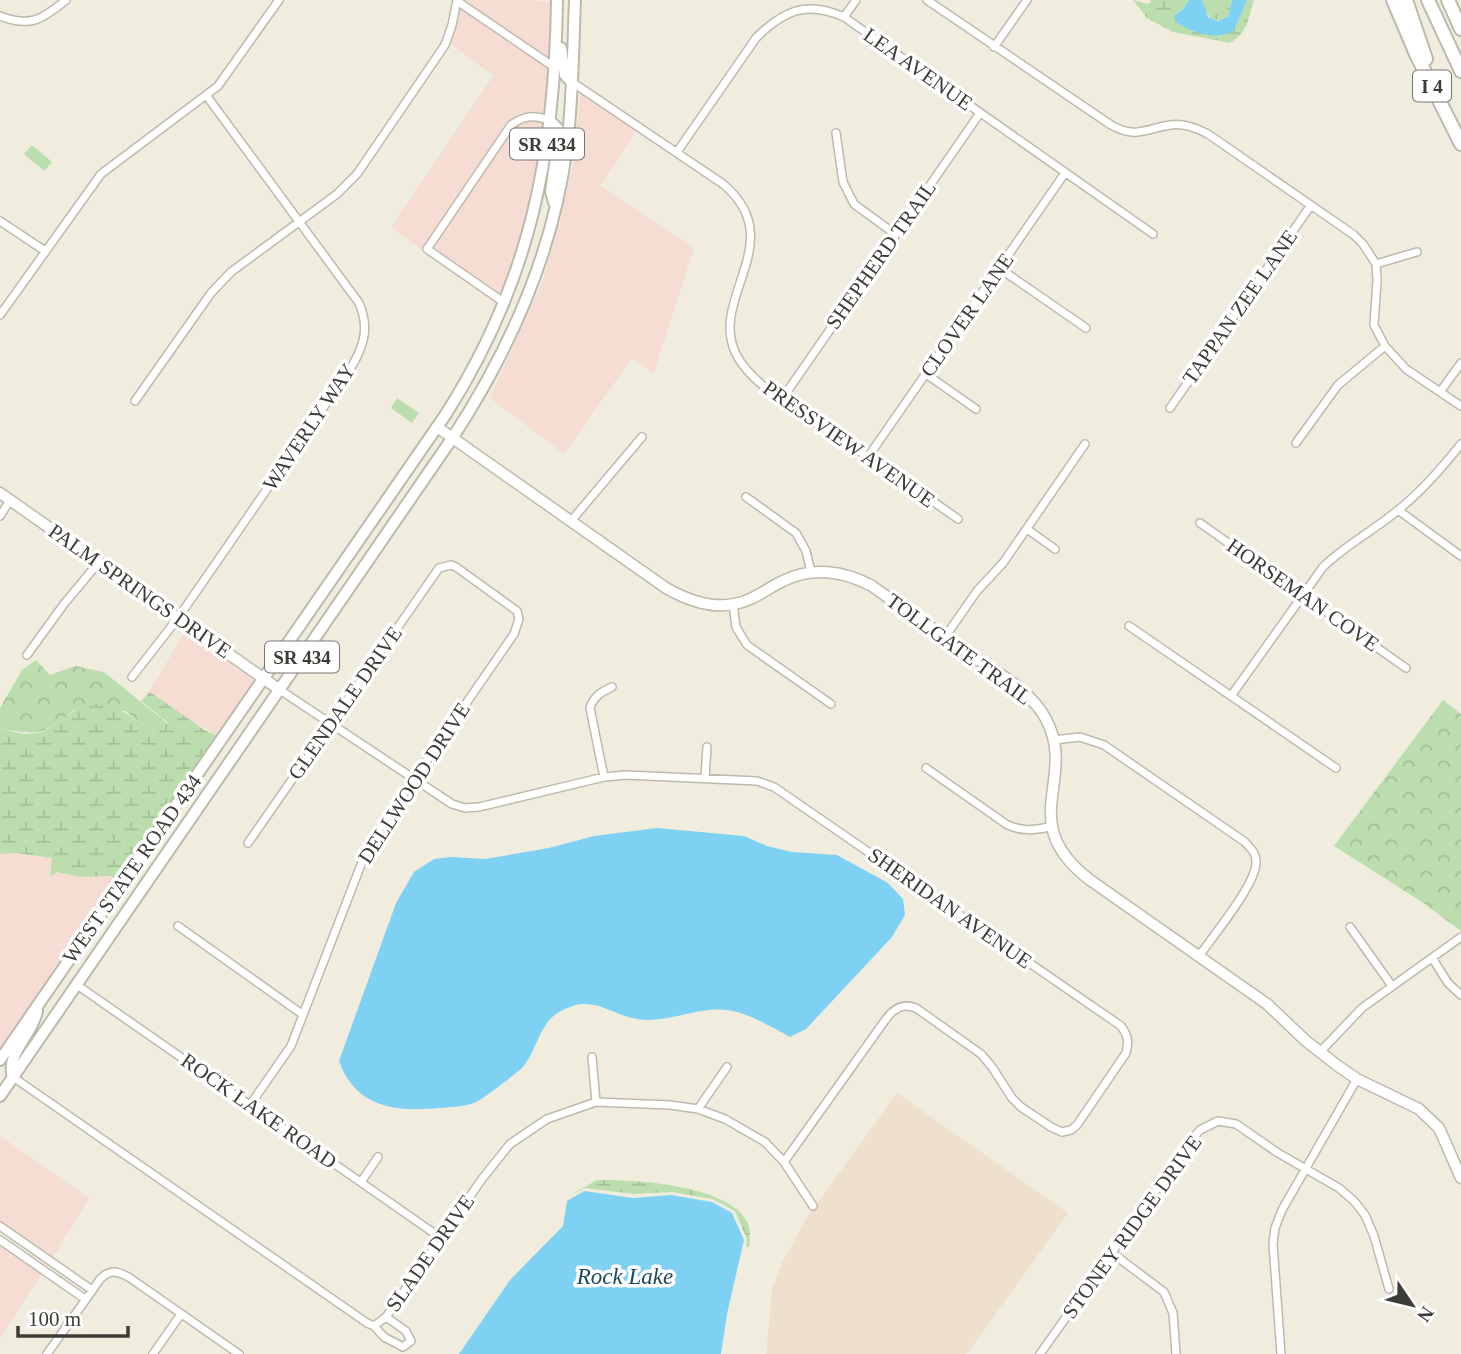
<svg xmlns="http://www.w3.org/2000/svg" width="1461" height="1354" font-family="'Times New Roman',serif">
<style>
.commercial{fill:#f6ddd4}
.education{fill:#efe0ce}
.green{fill:#bcdeaf}
.forest{fill:url(#forest-crowns)}
.wetland{fill:url(#wetland-marsh)}
.water{fill:#7fd1f4}
.lines{fill:none;stroke-linecap:round;stroke-linejoin:round}
.street-casing{stroke:#bdbaac;stroke-width:10}
.secondary-casing{stroke:#bdbaac;stroke-width:13}
.primary-casing{stroke:#bdbaac;stroke-width:14}
.highway-casing{stroke:#bdbaac;stroke-width:16}
.street{stroke:#fff;stroke-width:7}
.secondary{stroke:#fff;stroke-width:10}
.primary{stroke:#fff;stroke-width:10}
.highway{stroke:#fff;stroke-width:12}
.labels{text-anchor:middle;stroke-width:7;stroke-linejoin:round;paint-order:stroke}
.shield{fill:#fff;stroke:#777672;stroke-width:2}
.shield-label{font-size:19px;font-weight:bold;fill:#3d3c36}
.street-label{font-size:21px;fill:#3d3c36;stroke:#fff}
.water-label{font-size:23px;font-style:italic;fill:#1b4a5d;stroke:#fff}
</style>
<defs>
<pattern id="forest-crowns" width="20" height="18" patternUnits="userSpaceOnUse" patternTransform="scale(1.75)"><rect width="20" height="18" fill="#bcdeaf"/><path d="M2 6a3 3 0 1 1 6 0M12 15a3 3 0 1 1 6 0" fill="none" stroke="#a2bf97"/></pattern>
<pattern id="wetland-marsh" width="20" height="14" patternUnits="userSpaceOnUse" patternTransform="scale(1.75)"><rect width="20" height="14" fill="#bcdeaf"/><path d="M1 5h8M5 5V1M11 12h8M15 12V8" fill="none" stroke="#a2bf97"/></pattern>
</defs>
<rect width="100%" height="100%" fill="#f0edde"/>
<path class="commercial" d="M463 0H531L553 3 550 59Z
M460 7 549 68 545 114 533 111 520 113 508 122 422 249 500 304 499 307 391 227 493 76 450 43Z
M580 92 637 130 601 186 694 248 654 373 632 358 564 454 490 398 543 280 575 158Z
M534 119 545 122 543 138 529 218 503 297 433 248 515 128 523 121Z
M187 629 257 679 219 736 146 696Z
M15 853 52 858 50 876 57 872 80 877 111 876 118 882 0 1053V854Z
M0 1136 89 1198 52 1259 0 1221Z
M0 1245 42 1273 0 1339Z"/>
<path class="education" d="M897 1093 1068 1213 967 1354H766L772 1290 782 1263 808 1216Z"/>
<path class="green" d="M32 145 52 162 44 171 24 154Z
M397 398 419 413 412 423 391 408Z"/>
<path class="forest" d="M36 660 50 675 75 666 104 672 168 724 150 730 125 711 74 710C44 735 38 736 0 728V708L22 670Z
M1443 700 1461 714V931L1422 902 1334 846Z"/>
<path class="wetland" d="M1133 0 1149 4 1151 0H1189L1184 8 1179 11 1208 34 1214 35 1236 24 1247 0H1254C1248 19 1248 32 1230 43L1173 32 1147 18Z
M1202 0H1232L1228 17 1223 20C1208 21 1205 13 1202 0Z
M150 692 206 731 219 736 118 882 111 876 80 877 57 872 50 877 52 858 15 853 0 854V728C8 730 19 734 27 734 46 734 57 723 71 713 98 692 127 712 150 730L168 723 141 701Z
M597 1180C633 1179 733 1185 748 1224 751 1230 749 1239 750 1246L746 1247 747 1239 735 1211 712 1199 672 1192 633 1194 585 1188 567 1197Z"/>
<path class="water" d="M1189 0H1202L1208 17 1218 21 1228 17 1232 0H1247L1234 30C1217 42 1191 32 1176 22L1174 16 1184 8Z
M657 828 744 836 767 846 792 852 837 855 888 883 903 899 905 915 892 937 806 1029 790 1037C771 1027 749 1013 727 1010 694 1006 665 1026 632 1018 604 1011 592 995 561 1011 540 1021 537 1050 523 1067 518 1072 482 1100 476 1102 465 1107 451 1107 439 1108 395 1112 356 1108 339 1061L396 903 414 872 434 859 452 857 485 859 549 848 594 836Z
M584 1191 633 1198 671 1195 712 1202 732 1213 744 1240 727 1314 721 1354H459L510 1280 563 1226 567 1201Z"/>
<g class="lines">
<defs>
<path id="street" d="M927 0 1111 125C1136 139 1145 129 1170 125 1184 123 1196 128 1208 134L1354 235 1363 244 1376 264 1377 280 1374 325 1385 346 1406 369 1461 406
M457 1 554 67
M0 16C30 28 43 19 66 0
M844 17 856 0
M994 47 1027 0
M572 82 723 184C791 241 708 298 736 354 752 387 804 413 834 434 876 462 917 490 958 519
M836 133 843 182 854 204 895 234
M677 152 756 38C783 11 806 0 844 17L1153 234
M0 221 45 251
M1376 264 1417 252
M999 268 1086 328
M505 303 427 249 511 125C525 115 533 115 549 120
M0 315 101 174 218 86 279 0
M926 374 976 409
M1440 392 1461 363
M782 399 980 113
M135 401 211 293 231 272 337 194 357 174 445 45 452 25 457 0
M1170 408 1311 205
M1296 443 1338 385 1385 346
M868 457 1065 173
M746 497 796 533 806 551 811 572
M1398 510 1461 556
M0 516 10 500
M571 521 642 437
M1200 523 1406 668
M1027 529 1055 549
M733 604 736 627 747 645 831 704
M1129 626 1336 768
M945 637 977 591 1003 563 1085 444
M27 655 64 604 99 562
M132 677 178 618 352 366C365 344 369 326 359 303L206 95
M280 690 452 804 465 808 479 807 604 777 626 775 757 781 774 787 1121 1026C1128 1036 1129 1041 1126 1053L1077 1125 1071 1130 1062 1132 1051 1127 1021 1107 1012 1098 992 1067 981 1054 916 1008C903 1003 894 1008 886 1019L784 1162
M1231 696 1323 567C1345 545 1373 531 1397 511 1421 492 1442 468 1461 444
M1054 740 1080 737 1104 745 1245 842C1250 848 1256 852 1256 861 1258 882 1213 936 1199 956
M926 768 1006 824C1021 832 1034 830 1050 827
M604 777 590 708C594 696 601 692 612 687
M705 778 707 747
M248 843 439 568 451 565 456 567 517 611 519 619 514 634 369 844 291 1046 250 1105
M178 926 302 1014
M1350 927 1392 986
M1433 959 1448 983 1461 995
M77 985 441 1238
M1319 1053 1362 1008 1461 937
M592 1057 596 1102
M13 1077 367 1323 374 1326 386 1317 482 1179 510 1144 547 1119 596 1102 670 1105 698 1109 725 1119 765 1142 784 1162 813 1206
M698 1109 727 1067
M361 1182 378 1157
M0 1226 92 1290
M0 1240 85 1299
M1112 1253 1164 1292 1173 1313 1176 1354
M374 1326 384 1337 403 1347 411 1341 406 1331 386 1317
M47 1354 101 1278C111 1269 118 1271 130 1278L239 1354
M153 1354 181 1314
M1040 1354 1194 1137 1200 1130 1218 1121 1236 1124 1278 1153 1339 1188 1354 1201 1365 1215 1374 1236 1389 1289
M1281 1354 1273 1244 1275 1228 1282 1210 1357 1079"/>
<path id="secondary" d="M437 427 666 588C687 600 710 609 734 604 753 601 766 589 783 581 812 566 844 571 872 586 904 609 937 631 969 654 996 672 1030 689 1046 719 1078 780 1014 822 1090 880L1267 1004 1306 1041 1338 1066 1357 1079 1419 1109 1439 1128 1461 1178
M0 493 280 690"/>
<path id="primary" d="M561 48 565 75 572 82
M549 120 558 129 559 137 551 192 555 205
M0 1060 446 414C530 282 555 155 557 0
M13 1077C5 1054 33 1034 37 1011
M0 1096 453 437C511 348 554 251 567 145 573 97 573 48 575 0"/>
<path id="highway" d="M1393 0 1416 54 1461 144
M1406 0 1426 59
M1428 0 1461 71
M1448 0 1461 29"/>
</defs>
<use href="#street" class="street-casing"/>
<use href="#secondary" class="secondary-casing"/>
<use href="#primary" class="primary-casing"/>
<use href="#highway" class="highway-casing"/>
<use href="#street" class="street"/>
<use href="#secondary" class="secondary"/>
<use href="#primary" class="primary"/>
<use href="#highway" class="highway"/>
</g>
<g class="labels">
<g class="shield">
<rect x="1413" y="70.5" width="38" height="31" rx="5"/>
<rect x="510" y="128.5" width="74" height="31" rx="5"/>
<rect x="265" y="641.5" width="74" height="31" rx="5"/>
</g>
<g class="shield-label">
<text x="1432" y="93">I 4</text>
<text x="547" y="151">SR 434</text>
<text x="302" y="664">SR 434</text>
</g>
<g class="street-label">
<text transform="translate(918 69) rotate(35)" y="7">LEA AVENUE</text>
<text transform="translate(881 255) rotate(-55)" y="7">SHEPHERD TRAIL</text>
<text transform="translate(1240 307) rotate(-55)" y="7">TAPPAN ZEE LANE</text>
<text transform="translate(967 315) rotate(-55)" y="7">CLOVER LANE</text>
<text transform="translate(309 427) rotate(-56)" y="7">WAVERLY WAY</text>
<text transform="translate(849 444) rotate(35)" y="7">PRESSVIEW AVENUE</text>
<text transform="translate(140 591) rotate(35)" y="7">PALM SPRINGS DRIVE</text>
<text transform="translate(1303 595) rotate(35)" y="7">HORSEMAN COVE</text>
<text transform="translate(959 649) rotate(36)" y="7">TOLLGATE TRAIL</text>
<text transform="translate(345 703) rotate(-55)" y="7">GLENDALE DRIVE</text>
<text transform="translate(414 783) rotate(-57)" y="7">DELLWOOD DRIVE</text>
<text transform="translate(132 869) rotate(-55)" y="7">WEST STATE ROAD 434</text>
<text transform="translate(950 908) rotate(35)" y="7">SHERIDAN AVENUE</text>
<text transform="translate(259 1111) rotate(35)" y="7">ROCK LAKE ROAD</text>
<text transform="translate(1132 1227) rotate(-54)" y="7">STONEY RIDGE DRIVE</text>
<text transform="translate(430 1253) rotate(-55)" y="7">SLADE DRIVE</text>
</g>
<g class="water-label">
<text x="625" y="1284">Rock Lake</text>
</g>
</g>
<g transform="translate(1412 1305) rotate(125)" stroke="#ffffff" stroke-width="5" paint-order="stroke">
<path d="M0-5L12 26L0 18L-12 26Z" fill="#3d3c36"/>
<text y="-10" font-size="19" font-weight="bold" text-anchor="middle" fill="#3d3c36">N</text>
</g>
<path d="M18 1326v10h110v-10" fill="none" stroke="#3d3c36" stroke-width="3.5"/>
<text x="28" y="1326" font-size="21" fill="#3d3c36" stroke="#ffffff" stroke-width="5" paint-order="stroke">100 m</text>
</svg>
